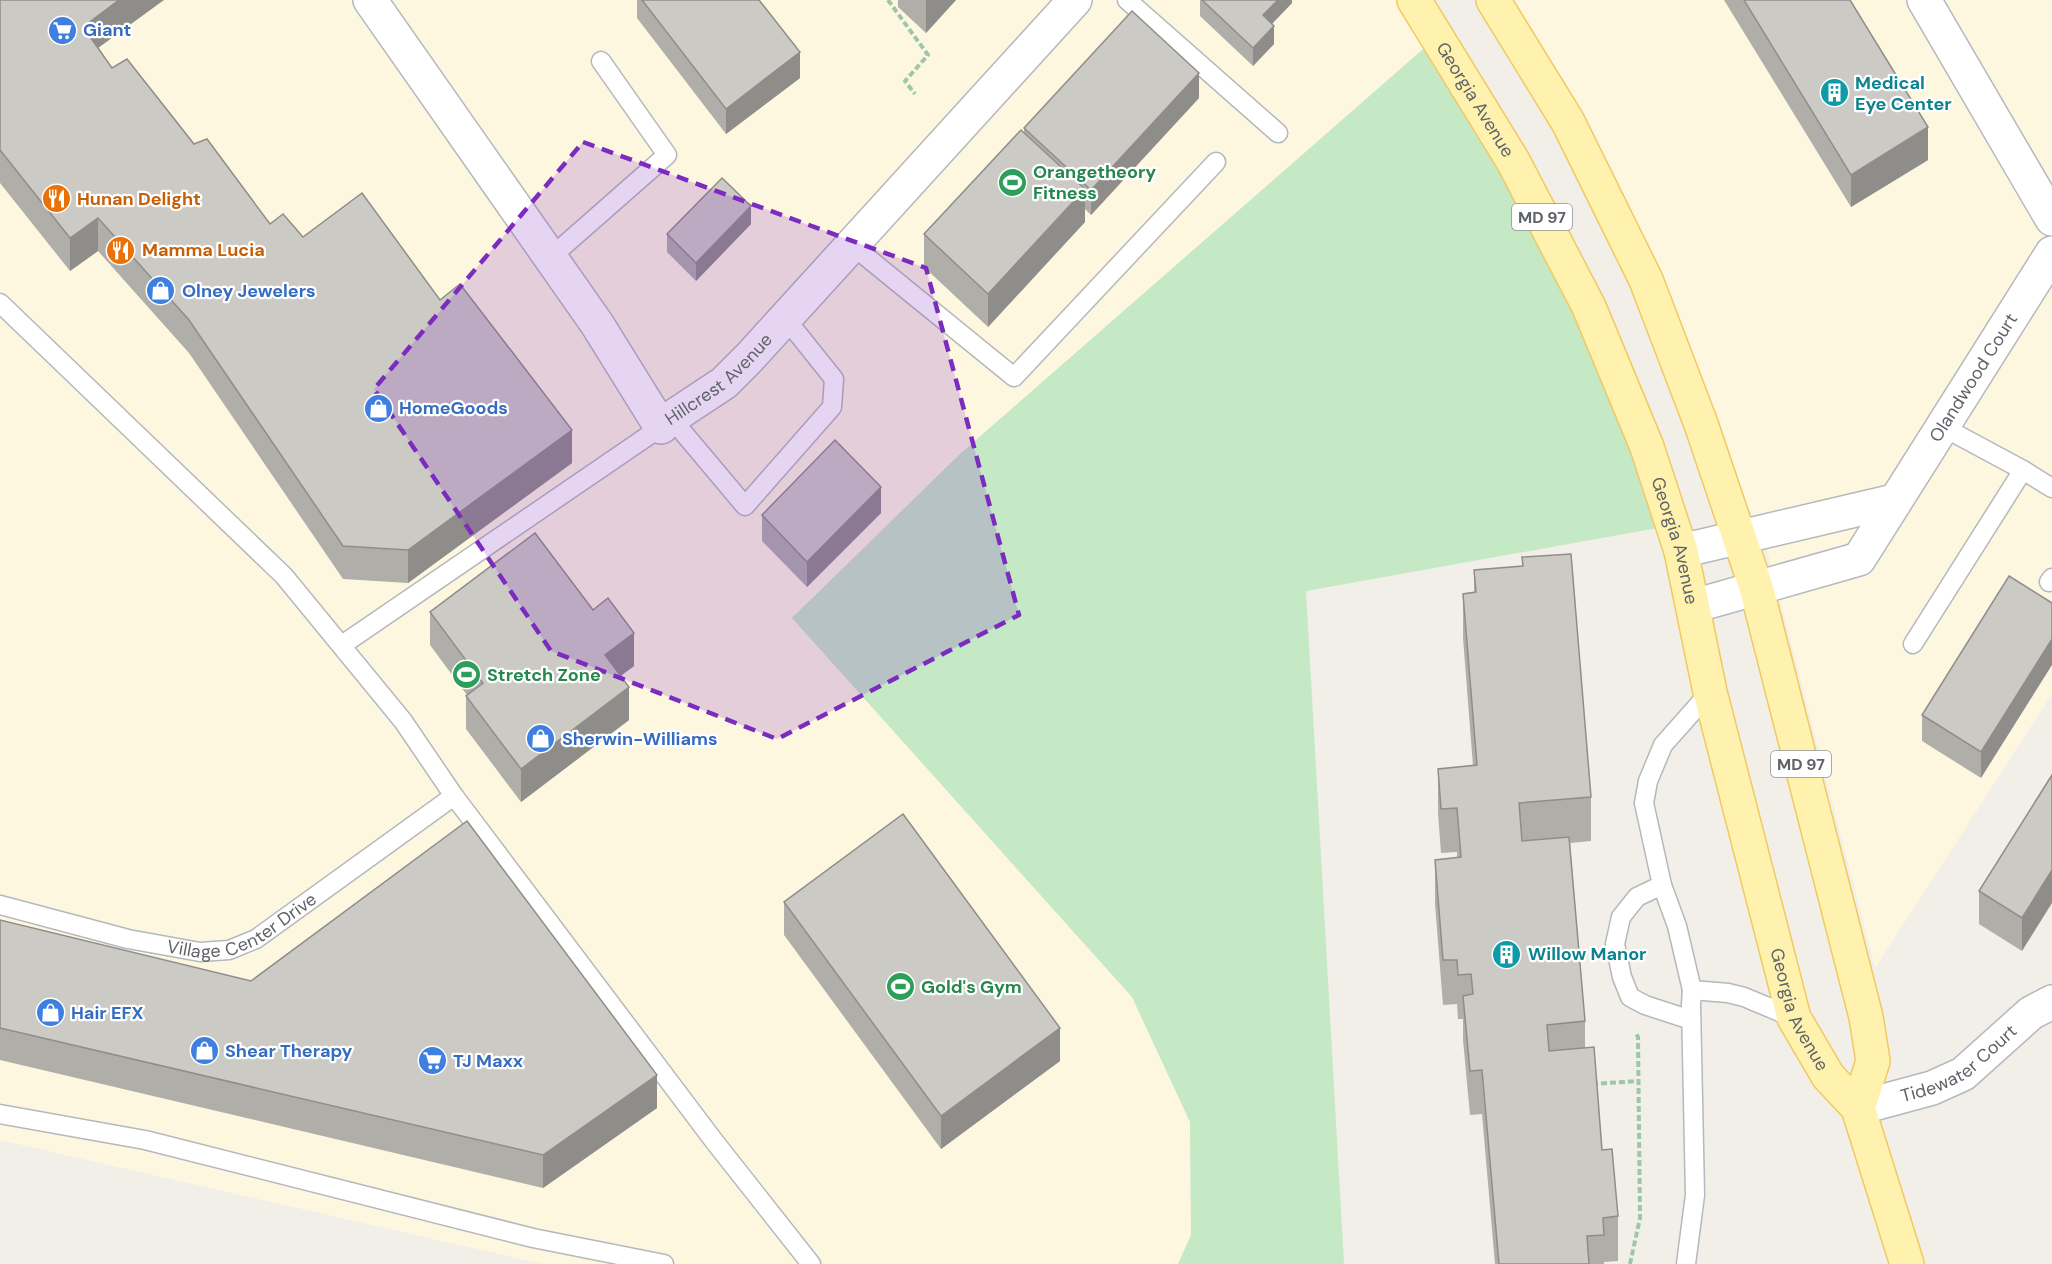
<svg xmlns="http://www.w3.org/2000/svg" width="2052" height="1264" font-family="'DM Sans',sans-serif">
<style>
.commercial{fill:#fef7e0}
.green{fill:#c5e8c5}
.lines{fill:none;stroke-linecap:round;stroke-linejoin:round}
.lane-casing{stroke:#b5b8bc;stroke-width:21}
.street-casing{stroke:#b5b8bc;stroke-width:36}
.primary-casing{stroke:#f2c960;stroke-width:36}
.path{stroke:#9cc7a9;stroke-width:4;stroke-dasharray:6 3;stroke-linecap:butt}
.lane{stroke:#fff;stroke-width:18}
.street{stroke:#fff;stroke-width:33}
.primary{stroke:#fff2af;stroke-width:33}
.wall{fill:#afaea9}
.shaded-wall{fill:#8f8d8a}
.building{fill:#cccac5;stroke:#8f8d8a;stroke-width:1.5}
.marked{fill:#7b2cbf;fill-opacity:0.2;stroke:#7b2cbf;stroke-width:4.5;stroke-dasharray:12 8;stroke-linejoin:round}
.labels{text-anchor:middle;stroke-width:4.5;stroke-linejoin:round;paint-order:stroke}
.shield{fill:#fff;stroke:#8f9295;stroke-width:1.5}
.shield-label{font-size:16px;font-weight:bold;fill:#5f6368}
.shop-label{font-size:18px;font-weight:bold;fill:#366cbe;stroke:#fff;text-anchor:start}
.culture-label{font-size:18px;font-weight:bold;fill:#0d838f;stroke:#fff;text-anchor:start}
.street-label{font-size:18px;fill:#5f6368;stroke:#fff}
.leisure-label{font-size:18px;font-weight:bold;fill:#27864d;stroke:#fff;text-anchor:start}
.food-label{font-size:18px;font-weight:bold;fill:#c56008;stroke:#fff;text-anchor:start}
</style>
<rect width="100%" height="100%" fill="#f1efe8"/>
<path class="commercial" d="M0 0H1414L1438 36 960 454 792 618 1132 997 1190 1122 1191 1235 1178 1264H543L0 1140Z
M1493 0H2052V694L1875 968 1763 534 1701 424Z"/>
<path class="green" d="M1438 36 1513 161 1674 525 1306 591 1344 1264H1178L1191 1235 1190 1122 1132 997 792 618 960 454Z"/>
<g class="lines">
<defs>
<g id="lane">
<path d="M1127 0 1278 133"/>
<path d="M853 246 1014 377 1216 162"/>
<path d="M551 257 667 155 601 61"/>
<path d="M0 303 284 576 403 721 454 796 714 1141 811 1264"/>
<path d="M671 418 745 506 832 407 834 379 786 319"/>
<path d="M1943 427 2023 470 2052 488"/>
<path d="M2049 582 2052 578"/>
<path d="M1913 644 2023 470"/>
<path d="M342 645 661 427"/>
<path d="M1662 885 1637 897 1621 917 1615 944 1622 977 1630 997 1645 1005 1691 1020"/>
<path id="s1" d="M0 905 128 939 200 952 229 950 256 939 454 796"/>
<path d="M1692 990 1728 993 1744 997 1794 1018"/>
<path d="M0 1114 145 1140 533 1238 664 1264"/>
<path d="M1686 1264 1695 1195 1691 1004 1692 990 1677 926 1662 885 1644 803 1648 781 1663 745 1710 692"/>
</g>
<g id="street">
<path id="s2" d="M370 0 597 324 661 427 671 418 724 383 749 358 1075 0"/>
<path d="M1924 0 2052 219"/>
<path d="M1681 551 1894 501"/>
<path id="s3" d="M1694 606 1859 559 2052 253"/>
<path id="s4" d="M1858 1108 1932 1088 1963 1074 2031 1013 2052 1002"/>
</g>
<g id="primary">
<path id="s5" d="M1414 0 1513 161 1589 307 1647 447 1681 551 1710 692 1794 1018 1828 1076 1858 1108 1907 1264"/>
<path d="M1493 0 1568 122 1646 280 1701 424 1756 587 1866 1017 1873 1061 1858 1108"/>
</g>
</defs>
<use href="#lane" class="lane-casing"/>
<use href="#street" class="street-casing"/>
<use href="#primary" class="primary-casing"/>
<path class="path" d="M888 0 928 55 905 81 915 94
M1592 1084 1639 1081
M1630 1264 1640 1218 1638 1037 1635 1032"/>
<use href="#lane" class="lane"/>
<use href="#street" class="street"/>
<use href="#primary" class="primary"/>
</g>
<path class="wall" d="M0 0 99 48 112 68 194 144 270 224 440 300 572 463 408 583 343 579 189 353 98 251 70 271 0 183Z
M637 0H759L800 78 726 134 637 18Z
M898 0H956L926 33 898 7Z
M1200 0H1292V3L1272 24 1274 44 1253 66 1200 16Z
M1724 0H1850L1928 160 1851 207Z
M1199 98 1091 215 1085 209V222L988 327 924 267V234L1024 133V128Z
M751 224 696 281 667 252V234Z
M881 513 807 587 762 541V515Z
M1522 557 1591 797V841L1570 843 1585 1021V1047L1602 1150 1618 1216V1261L1604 1262V1264H1495L1482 1114 1470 1115 1463 1040V1019H1458L1457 1004 1443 1005 1435 904V860L1457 858V852L1441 853 1438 813V769L1473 766 1463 638V594L1474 592V570L1522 566Z
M2009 576 1981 778 1922 741V715Z
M593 610 634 666 621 676 629 720 521 802 466 729V696L467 695 430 645V612Z
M2052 775 2022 951 1979 924V891Z
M784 902 1060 1061 941 1149 784 935Z
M0 920 657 1108 543 1188 0 1060Z"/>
<path class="shaded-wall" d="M119 0H164L83 59V27Z
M926 0H956L926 33Z
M1278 0H1292V3L1263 33V15Z
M1274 26V44L1253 66V48Z
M800 52V78L726 134V109Z
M1199 73V98L1091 215V190Z
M1928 127V160L1851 207V175Z
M1085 189V222L988 327V294Z
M751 206V224L696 281V263Z
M98 218V251L70 271V238Z
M572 430V463L408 583V550Z
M881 487V513L807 587V562Z
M634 633V666L605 687V655Z
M2052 639V665L1981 778V752Z
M629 687V720L521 802V769Z
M2052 870V903L2022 951V918Z
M1060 1028V1061L941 1149V1116Z
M657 1075V1108L543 1188V1155Z"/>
<path class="building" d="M0 0H119L83 27 112 68 127 59 194 144 207 139 270 224 283 214 303 237 362 193 440 300 460 284 572 430 408 550 343 546 189 320 98 218 70 238 0 150Z
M642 0H759L800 52 726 109Z
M1202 0H1278L1263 15 1274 26 1253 48Z
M1744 0H1850L1928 127 1851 175Z
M1132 11 1199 73 1091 190 1024 128Z
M1021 130 1085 189 988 294 924 234Z
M722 178 751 206 696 263 667 234Z
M835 440 881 487 807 562 762 515Z
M535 533 593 610 608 598 634 633 605 655 629 687 521 769 466 696 483 683 430 612Z
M1571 554 1591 797 1519 803 1522 841 1569 837 1585 1021 1547 1025 1549 1051 1594 1047 1602 1150 1612 1149 1618 1216 1603 1218 1604 1235 1587 1236 1589 1264H1499L1482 1070 1470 1071 1463 996 1473 994 1471 974 1458 975 1457 960H1443L1435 860 1461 857 1457 808 1441 809 1438 769 1477 765 1463 594 1476 592 1474 570 1523 566 1522 557Z
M2009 576 2052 603V639L1981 752 1922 715Z
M2052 775V870L2022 918 1979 891Z
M903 814 1060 1028 941 1116 784 902Z
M467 821 657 1075 543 1155 0 1028V920L251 981Z"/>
<path class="marked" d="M583 142 926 268 1019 615 777 739 551 651 374 389Z"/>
<defs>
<symbol id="supermarket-disc" viewBox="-11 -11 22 22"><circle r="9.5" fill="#3f7fe0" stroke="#fff"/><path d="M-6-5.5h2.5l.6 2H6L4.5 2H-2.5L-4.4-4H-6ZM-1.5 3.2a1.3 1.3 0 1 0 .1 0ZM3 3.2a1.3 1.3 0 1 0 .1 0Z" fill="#fff"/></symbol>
<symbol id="building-disc" viewBox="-11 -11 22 22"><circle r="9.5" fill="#0f9aa8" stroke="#fff"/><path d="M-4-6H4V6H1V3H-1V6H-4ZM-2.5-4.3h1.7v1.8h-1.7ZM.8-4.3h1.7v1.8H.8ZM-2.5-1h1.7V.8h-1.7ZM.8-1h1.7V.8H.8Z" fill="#fff"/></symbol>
<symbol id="stadium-disc" viewBox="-11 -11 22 22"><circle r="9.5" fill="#2e9e5b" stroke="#fff"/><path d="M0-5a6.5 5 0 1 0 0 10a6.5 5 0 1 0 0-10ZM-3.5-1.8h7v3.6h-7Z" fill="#fff"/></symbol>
<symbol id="restaurant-disc" viewBox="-11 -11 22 22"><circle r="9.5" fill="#e8710a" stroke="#fff"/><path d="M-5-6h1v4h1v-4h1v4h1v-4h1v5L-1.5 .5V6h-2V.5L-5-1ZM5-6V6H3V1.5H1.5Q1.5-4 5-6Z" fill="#fff"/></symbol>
<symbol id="shop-disc" viewBox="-11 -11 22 22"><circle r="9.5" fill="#3f7fe0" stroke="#fff"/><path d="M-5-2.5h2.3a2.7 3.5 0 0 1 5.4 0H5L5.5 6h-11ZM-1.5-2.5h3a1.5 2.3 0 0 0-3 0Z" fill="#fff"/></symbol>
</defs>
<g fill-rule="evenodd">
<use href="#supermarket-disc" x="46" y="14" width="33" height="33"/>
<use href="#building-disc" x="1818" y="76" width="33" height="33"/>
<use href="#stadium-disc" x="996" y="166" width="33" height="33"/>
<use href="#restaurant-disc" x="40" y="182" width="33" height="33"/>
<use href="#restaurant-disc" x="104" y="234" width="33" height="33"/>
<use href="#shop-disc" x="144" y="274" width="33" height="33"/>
<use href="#shop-disc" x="362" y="392" width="33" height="33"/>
<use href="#stadium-disc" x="450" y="658" width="33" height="33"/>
<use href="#shop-disc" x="524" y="722" width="33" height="33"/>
<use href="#building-disc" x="1490" y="938" width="33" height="33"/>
<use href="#stadium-disc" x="884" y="970" width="33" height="33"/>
<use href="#shop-disc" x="34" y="996" width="33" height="33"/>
<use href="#shop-disc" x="188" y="1034" width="33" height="33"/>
<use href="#supermarket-disc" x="416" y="1044" width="33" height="33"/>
</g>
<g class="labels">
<g class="shield">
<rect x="1512" y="204" width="60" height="26" rx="4.5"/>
<rect x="1771" y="751" width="60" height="26" rx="4.5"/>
</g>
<g class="shield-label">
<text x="1542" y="223">MD 97</text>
<text x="1801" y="770">MD 97</text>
</g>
<g class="shop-label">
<text x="83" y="36">Giant</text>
<text x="182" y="297">Olney Jewelers</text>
<text x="399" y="414">HomeGoods</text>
<text x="562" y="745">Sherwin-Williams</text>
<text x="71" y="1019">Hair EFX</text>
<text x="225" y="1057">Shear Therapy</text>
<text x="453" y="1067">TJ Maxx</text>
</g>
<g class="culture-label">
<text x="1855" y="89">Medical<tspan x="1855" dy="21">Eye Center</tspan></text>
<text x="1528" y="960">Willow Manor</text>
</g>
<g class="street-label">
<text dy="6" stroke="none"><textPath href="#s5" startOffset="117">Georgia Avenue</textPath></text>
<text dy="6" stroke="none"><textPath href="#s3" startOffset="386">Olandwood Court</textPath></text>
<text dy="6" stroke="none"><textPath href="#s2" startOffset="592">Hillcrest Avenue</textPath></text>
<text dy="6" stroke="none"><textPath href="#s5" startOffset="603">Georgia Avenue</textPath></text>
<text dy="6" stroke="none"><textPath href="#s1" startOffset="254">Village Center Drive</textPath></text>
<text dy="6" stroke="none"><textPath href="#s5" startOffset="1089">Georgia Avenue</textPath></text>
<text dy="6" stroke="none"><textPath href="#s4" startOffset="112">Tidewater Court</textPath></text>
</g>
<g class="leisure-label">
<text x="1033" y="178">Orangetheory<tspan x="1033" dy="21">Fitness</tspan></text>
<text x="487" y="681">Stretch Zone</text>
<text x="921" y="993">Gold's Gym</text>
</g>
<g class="food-label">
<text x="77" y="205">Hunan Delight</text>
<text x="142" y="256">Mamma Lucia</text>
</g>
</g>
</svg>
